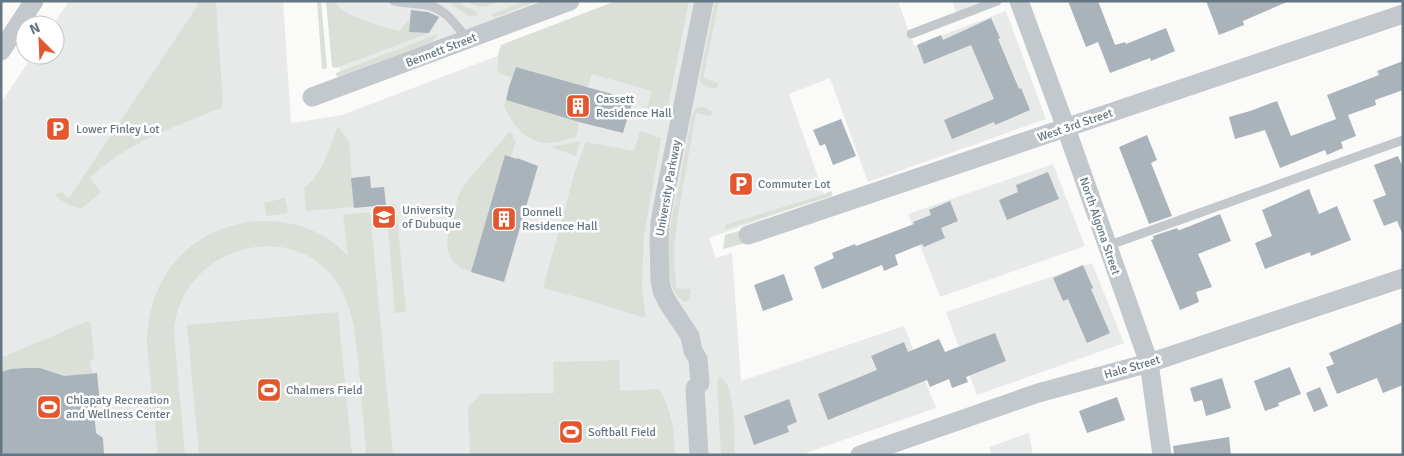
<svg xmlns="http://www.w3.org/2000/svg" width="1404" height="456" font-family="Signika,sans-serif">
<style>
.built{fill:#e8e9e9}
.green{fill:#dadfd7}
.building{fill:#aab3b9}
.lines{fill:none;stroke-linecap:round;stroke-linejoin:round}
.lane{stroke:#c3c8cc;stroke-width:9}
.street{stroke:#c3c8cc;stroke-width:19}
.labels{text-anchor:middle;stroke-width:5;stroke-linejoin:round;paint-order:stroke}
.street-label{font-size:12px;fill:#657683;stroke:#fff}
.poi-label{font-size:12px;fill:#657683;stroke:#fff;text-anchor:start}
</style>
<rect width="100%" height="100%" fill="#fafaf8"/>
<path class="built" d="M69 1H283L291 123 342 115 643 1H898L914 46 1006 11 1046 119 868 182 830 78 789 94 825 197 709 238 716 258 732 253 741 381 904 326 936 408 800 455H1V103L33 55H55V25H53Z
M335 1H545L340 78Z
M952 1H983L956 12Z
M1053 164 1085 246 940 297 908 214Z
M1092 263 1124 343 977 395 946 312Z
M1029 433 1033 455H991L989 447Z"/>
<path class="green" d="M194 1H216L223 107C193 120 162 130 134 146 118 154 103 166 90 178L101 192 86 205 81 208C71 207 65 203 57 197L56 194 61 192 69 198 198 5Z
M317 1H321L327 68 322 69Z
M326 1H334C343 17 383 27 400 31L410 18 409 32 429 33 336 68 332 67Z
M455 1H458L464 6 476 11 478 15 470 17 451 4Z
M465 1H497C487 10 476 7 465 1Z
M525 1H537L493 18 492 14Z
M616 1H689L666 116 662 117 646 112 652 91 592 74 588 87 516 67 512 78 498 73V55L501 45Z
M715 1H719L703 78 718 83V86L716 88C708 88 701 87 700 78Z
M438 34 437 37 431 42 337 77 336 73Z
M506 100 579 122 576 137C567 139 557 143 548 143 526 143 512 124 504 106Z
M700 107 707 108 712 112 711 115 708 116 696 113 677 221 674 255 676 288 691 289 689 300 684 302C654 281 673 215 679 185 683 163 687 142 691 121 693 114 693 109 700 107Z
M338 127 349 141 354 207 306 211 304 188C324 172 328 150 338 127Z
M510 131 516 141 511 157 505 156 471 272 465 269 464 270C440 257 447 234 454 213 456 204 458 195 463 187 469 178 477 169 485 161 493 151 502 141 510 131Z
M640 131 661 138 644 236 642 283 645 314V317H642L591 301 543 288 576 168 586 142 634 151Z
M580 141 576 156 550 147Z
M832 191V196L726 229 725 225 825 194 826 193Z
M285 198 288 213 267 216 264 203Z
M396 204 406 312 395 313 386 205Z
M370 212 393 455H366C364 430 362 404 360 379 356 345 356 310 336 281 287 213 177 252 174 333L185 455H158L147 345C147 324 151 302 161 283 196 214 296 199 348 256L343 215Z
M746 229 749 242 723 249 725 235Z
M338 312 352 455H199L187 325Z
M88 321 91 324 94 359 90 360 92 373 64 377 40 368H26L11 369 1 373V358Z
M619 360 620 391 659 389C671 409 675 432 675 455H470L468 407 481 394 554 393 553 362Z
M721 377C736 386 734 438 735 455H721L717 383 719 378Z"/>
<path class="building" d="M1068 1H1098L1115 45 1125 42 1126 44 1166 28 1175 51 1151 61 1150 58 1110 73 1098 42 1086 47Z
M1206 1H1289L1243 21 1244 25 1219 35Z
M411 10 428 12 439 17 429 33 409 32Z
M991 18 1000 38 998 39 1019 89 1021 88 1030 110 995 125 994 122 952 139 944 120 994 99 971 45 924 64 917 45 941 35 943 40Z
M1403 61V90L1375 100 1376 105 1348 115 1356 136 1341 142 1343 148 1327 155 1325 150 1280 168 1265 130 1235 139 1229 117 1250 111 1277 101 1291 136 1339 118 1336 119 1327 95 1379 75 1377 71Z
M516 67 633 100 623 133 579 122 506 100 509 87Z
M841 119 856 156 833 165 825 144 820 146 813 130Z
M1147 135 1157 160 1151 163 1172 216 1149 224 1119 147Z
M505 155 517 159V158L538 166 504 282 471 272Z
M1398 156 1403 168 1402 233 1397 221 1384 226 1373 200 1386 195 1374 165Z
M1048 172 1059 199 1007 220 999 200 1018 192 1016 185Z
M370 176 371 188 384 187 386 205 354 208 351 178Z
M1309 189 1319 214 1337 206 1351 240 1311 256 1310 252 1265 269 1255 243 1272 236 1262 210Z
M950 201 958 221 941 228 945 238 924 247 922 244 895 255 898 265 884 271 882 265 822 289 814 267 834 258 832 253 855 244 856 246 914 224 913 222 931 215 929 210Z
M1220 214 1231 241 1198 254 1212 287 1196 292 1199 302 1180 310 1151 240 1154 239 1153 236 1177 228 1178 230H1180Z
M1083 265 1093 288 1091 289 1110 333 1087 343 1068 299 1063 301 1053 278Z
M784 274 793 300 763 311 754 285Z
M1403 322V385L1383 393 1377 378 1337 394 1326 367 1334 364 1329 353Z
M995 333 1006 361 966 377 968 382 952 388 949 379 930 387 927 380 828 420 818 394 877 370 871 356 904 342 908 352 939 339 945 352Z
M1290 367 1301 394 1278 403 1279 406 1265 411 1254 381Z
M26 368H40L64 376 97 373 100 403 94 410 96 433 103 438 104 455H1V372L11 369Z
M1222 378 1231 408 1206 416 1202 400 1194 402 1190 388Z
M1320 387 1328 406 1314 412 1306 393Z
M1117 397 1125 420 1087 433 1079 411Z
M789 399 797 422 787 426 789 432 754 445 744 416Z
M1229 437 1231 455H1174L1173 446Z"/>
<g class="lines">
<path class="lane" d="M394 1C406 4 419 3 430 6 447 10 457 27 468 40
M911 34 997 1
M1107 246 1403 140"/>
<path class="street" d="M1019 1 1066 128 1149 363 1162 455
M1 51 34 1
M312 97 570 1
M748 235 1403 14
M699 455 695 388 700 383 698 359 693 351 690 336 668 303 662 291 660 280 659 241 660 222 666 190 704 1
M860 455 1038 393 1149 363 1403 278"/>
</g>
<defs>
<symbol id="building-square" viewBox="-11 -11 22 22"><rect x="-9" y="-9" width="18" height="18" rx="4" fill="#e4572e" stroke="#fff"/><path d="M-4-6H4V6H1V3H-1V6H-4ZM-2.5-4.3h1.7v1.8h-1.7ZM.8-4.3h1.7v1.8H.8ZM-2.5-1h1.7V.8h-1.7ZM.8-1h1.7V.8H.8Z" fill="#fff"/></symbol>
<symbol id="parking-square" viewBox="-11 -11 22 22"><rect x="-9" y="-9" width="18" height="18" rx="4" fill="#e4572e" stroke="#fff"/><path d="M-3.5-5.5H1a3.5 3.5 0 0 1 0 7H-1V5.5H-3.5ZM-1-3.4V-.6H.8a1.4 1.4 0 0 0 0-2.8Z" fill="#fff"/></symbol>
<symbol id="university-square" viewBox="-11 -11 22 22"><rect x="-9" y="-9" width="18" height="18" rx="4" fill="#e4572e" stroke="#fff"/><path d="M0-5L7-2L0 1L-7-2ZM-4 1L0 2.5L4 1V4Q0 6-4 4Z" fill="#fff"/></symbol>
<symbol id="stadium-square" viewBox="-11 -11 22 22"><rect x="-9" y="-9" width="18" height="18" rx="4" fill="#e4572e" stroke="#fff"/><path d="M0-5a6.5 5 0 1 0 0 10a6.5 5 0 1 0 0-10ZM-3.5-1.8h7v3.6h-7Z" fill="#fff"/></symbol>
</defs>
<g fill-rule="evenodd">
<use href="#building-square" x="564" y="92" width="28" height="28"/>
<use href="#parking-square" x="44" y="115" width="28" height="28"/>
<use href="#parking-square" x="727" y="170" width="28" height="28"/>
<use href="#university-square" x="370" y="203" width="28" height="28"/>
<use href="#building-square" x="490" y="205" width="28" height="28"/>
<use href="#stadium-square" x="255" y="376" width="28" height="28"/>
<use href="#stadium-square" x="35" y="393" width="28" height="28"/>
<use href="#stadium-square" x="557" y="418" width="28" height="28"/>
</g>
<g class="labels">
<g class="street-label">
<text transform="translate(441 50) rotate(-21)" y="4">Bennett Street</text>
<text transform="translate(1075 125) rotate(-19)" y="4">West 3rd Street</text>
<text transform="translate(668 188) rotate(-80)" y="4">University Parkway</text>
<text transform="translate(1100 226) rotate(71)" y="4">North Algona Street</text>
<text transform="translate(1132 367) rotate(-16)" y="4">Hale Street</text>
</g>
<g class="poi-label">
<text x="596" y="103">Cassett<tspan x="596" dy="14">Residence Hall</tspan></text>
<text x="76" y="133">Lower Finley Lot</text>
<text x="758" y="188">Commuter Lot</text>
<text x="402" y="214">University<tspan x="402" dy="14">of Dubuque</tspan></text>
<text x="522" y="216">Donnell<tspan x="522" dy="14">Residence Hall</tspan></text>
<text x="286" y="394">Chalmers Field</text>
<text x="66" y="404">Chlapaty Recreation<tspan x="66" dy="14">and Wellness Center</tspan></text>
<text x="588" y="436">Softball Field</text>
</g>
</g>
<rect width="1404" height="456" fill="none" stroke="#657683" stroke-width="5"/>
<g transform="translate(40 40) rotate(336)"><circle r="24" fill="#ffffff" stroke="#c1c8cd"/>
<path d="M0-4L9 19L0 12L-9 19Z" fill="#e4572e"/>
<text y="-8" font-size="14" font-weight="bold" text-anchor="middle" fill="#657683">N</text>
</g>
</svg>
